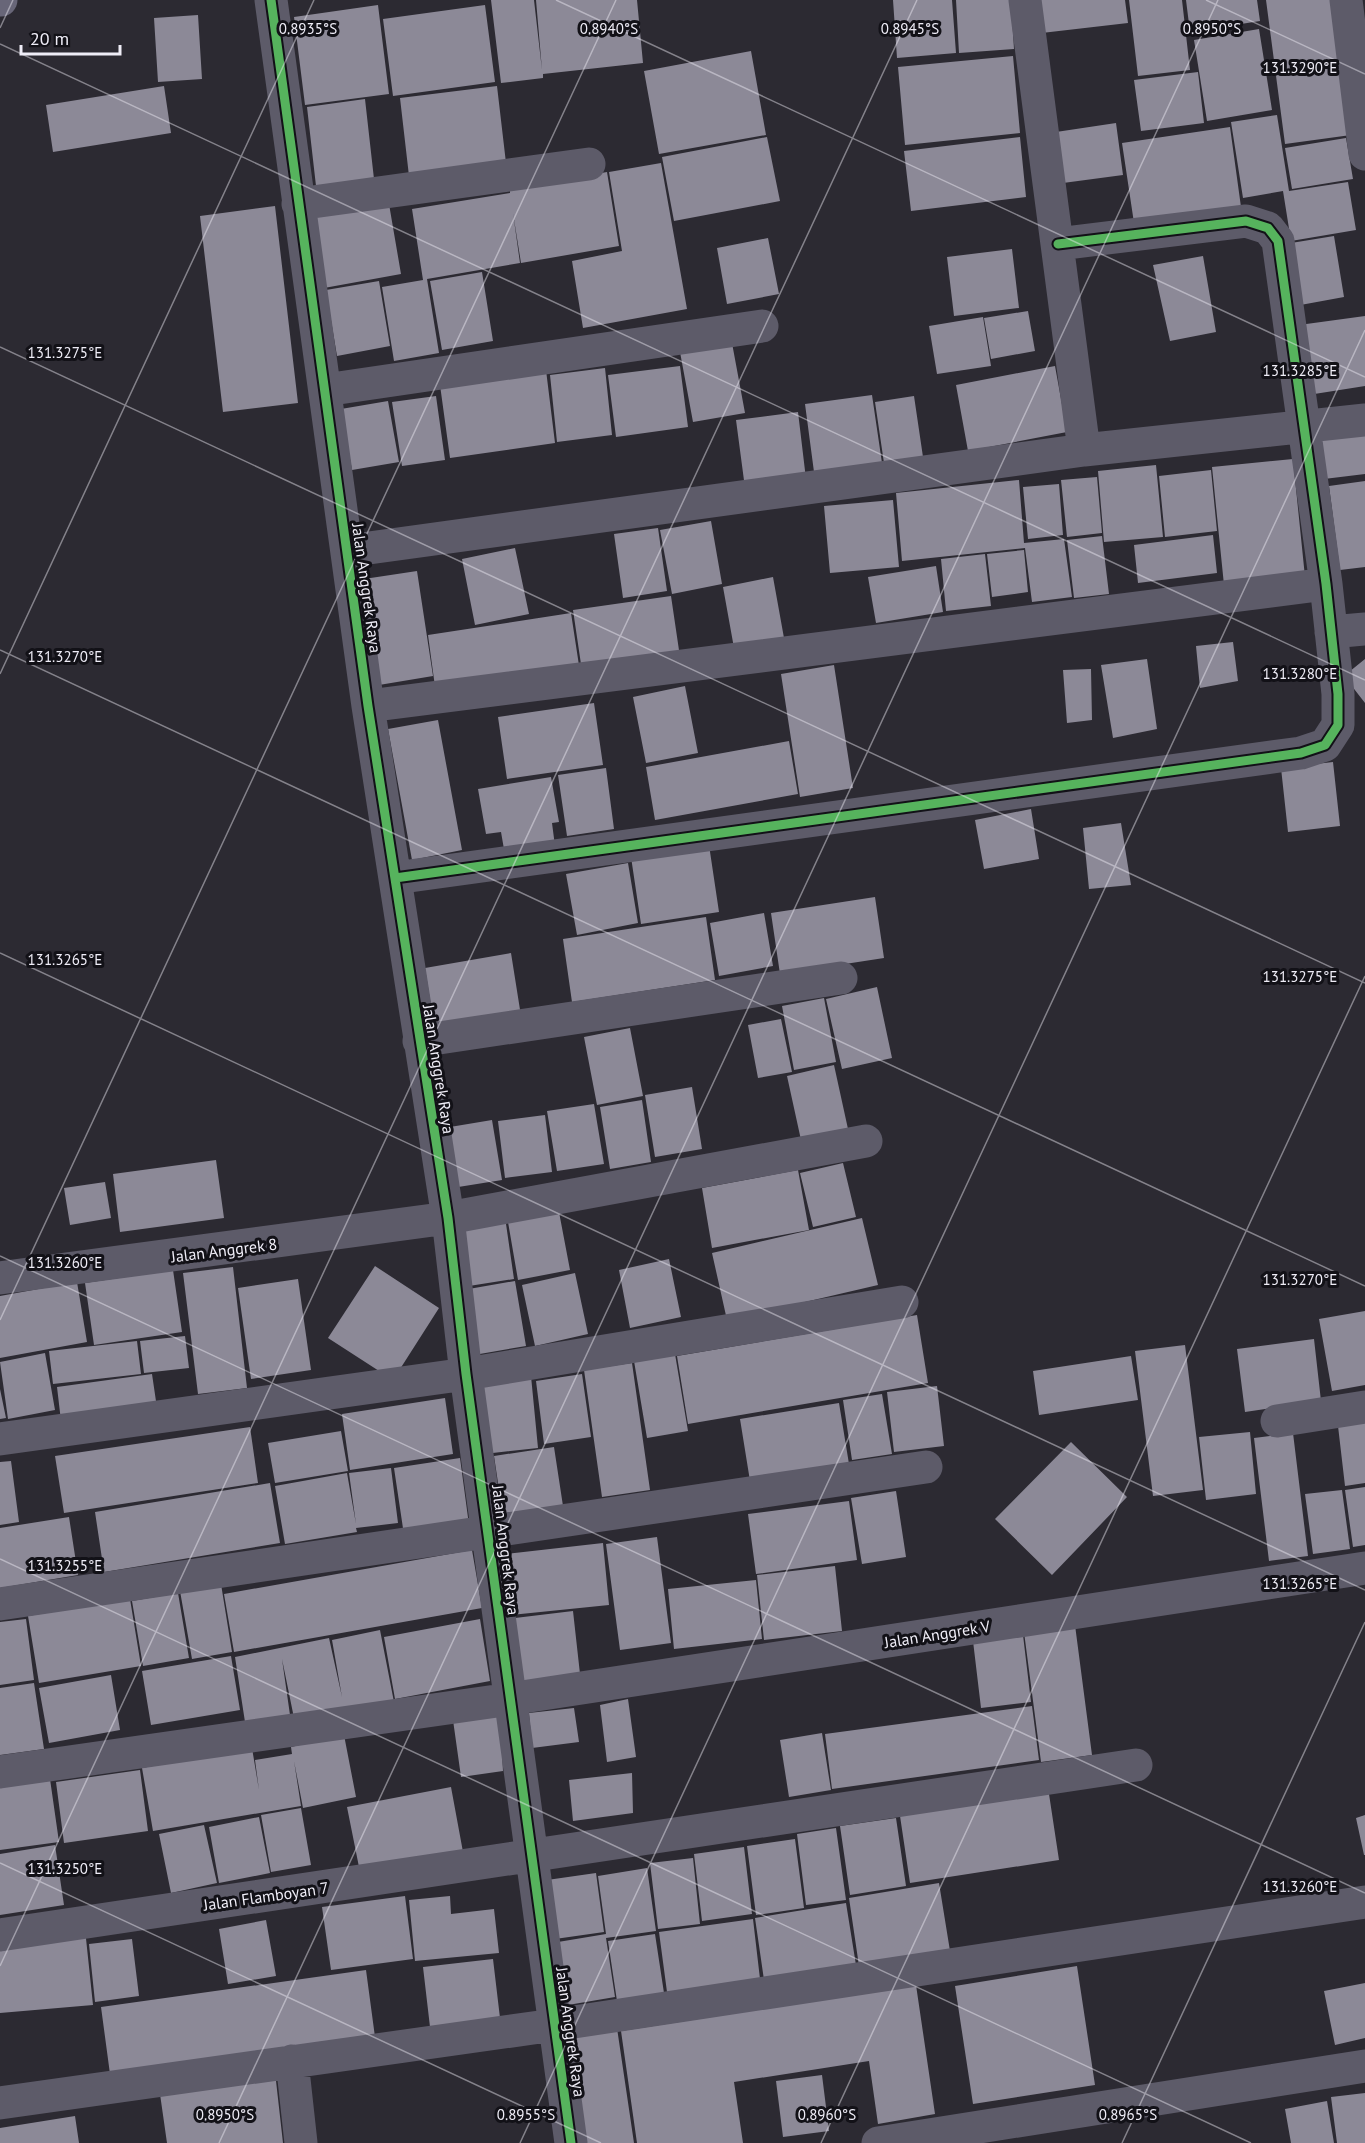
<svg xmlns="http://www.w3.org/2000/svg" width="1365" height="2143" font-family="'PT Sans',sans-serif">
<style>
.building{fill:#8c8997}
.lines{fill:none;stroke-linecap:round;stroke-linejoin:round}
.street{stroke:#5d5b69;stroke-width:33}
.secondary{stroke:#686678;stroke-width:33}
.cycleway-casing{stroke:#121117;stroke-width:13}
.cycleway{stroke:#56b35d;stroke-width:9}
.ticks{fill:none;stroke:#efedf7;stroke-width:1.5;stroke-opacity:0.45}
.labels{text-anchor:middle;stroke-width:6;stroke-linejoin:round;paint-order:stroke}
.street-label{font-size:16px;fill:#efedf7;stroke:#121117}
.ticks-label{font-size:15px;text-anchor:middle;fill:#efedf7;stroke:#121117;stroke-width:6;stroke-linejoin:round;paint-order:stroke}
</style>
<rect width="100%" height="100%" fill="#2c2a32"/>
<path class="building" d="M491 0H534L542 70 536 0H637L643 63 543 74V78L501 83Z
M893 0H952L956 53 897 58Z
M956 0H1011L1014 49 959 53Z
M1029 0H1125L1128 23 1033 34Z
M1129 0H1182L1190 70 1138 76Z
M1186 0H1257L1260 21 1190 32Z
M1266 0H1334L1351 135 1285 144Z
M378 5 389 94 305 105 294 17Z
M485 5 495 82 393 96 383 19Z
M198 15 202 79 158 82 154 18Z
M1259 29 1272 110 1207 121 1194 40Z
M751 51 766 135 659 154 644 71Z
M1013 56 1020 133 905 145 898 67Z
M1198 72 1204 123 1141 131 1134 80Z
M164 86 171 133 53 152 46 105Z
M497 86 506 163 409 176 400 98Z
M365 99 374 179 316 186 307 107Z
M1277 115 1289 191 1348 182 1356 230 1291 241 1283 191 1243 198 1231 122Z
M1116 123 1123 175 1063 183 1056 132Z
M1230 127 1241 207 1134 223 1122 143Z
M767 137 780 201 674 221 662 157Z
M1020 137 1026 197 911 211 904 151Z
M1346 138 1353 179 1292 189 1285 148Z
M661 163 687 309 583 328 572 261 622 251 609 172Z
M607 172 619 246 521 263 513 213 520 263 427 279 439 353 394 361 382 287 423 280 412 209 510 193V189Z
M389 204 401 274 324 288 312 217Z
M275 206 298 403 223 412 200 216Z
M1334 236 1344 297 1295 306 1285 244Z
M768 238 779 294 727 304 717 248Z
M1012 249 1019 308 954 316 947 257Z
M1203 256 1216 332 1170 341 1153 265Z
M482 272 493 341 442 350 430 281Z
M379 281 390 346 337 356 326 290Z
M1028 311 1035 351 991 359 984 318Z
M1365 316V386L1308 395 1299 325Z
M983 317 991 366 937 374 929 326Z
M732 343 745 413 693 422 680 352Z
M680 366 688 427 616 437 608 375Z
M1055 366 1067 432 968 451 956 385Z
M605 368 612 435 557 442 550 375Z
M546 370 555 443 450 458 440 385Z
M872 395 882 463 814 472 805 404Z
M436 396 445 460 402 466 392 402Z
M914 396 923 457 884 463 875 402Z
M388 401 399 462 352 470 341 409Z
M798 412 806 479 745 488 736 420Z
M1365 430V474L1324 479 1319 436Z
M1293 459 1305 577 1224 585 1212 467Z
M1156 465 1163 537 1104 542 1098 471Z
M1211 470 1217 531 1165 537 1159 476Z
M1097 477 1102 533 1067 537 1061 480Z
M1019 480 1024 543 1064 539 1072 597 1032 602 1025 548 902 561 896 493Z
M1365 481V567L1340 570 1329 486Z
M1059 484 1063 535 1028 539 1023 487Z
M893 500 899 567 830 573 824 506Z
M711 521 722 584 672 594 660 530Z
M658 528 667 591 623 598 614 534Z
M1213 535 1217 573 1138 583 1134 545Z
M1102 536 1109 594 1074 598 1067 540Z
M515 548 529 614 475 625 462 559Z
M1024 550 1028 592 992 597 987 554Z
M985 554 991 606 946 611 941 559Z
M936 566 943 612 876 623 868 577Z
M417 571 433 676 379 685 364 579Z
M773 577 784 638 734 648 723 587Z
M671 596 680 657 582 671 573 610Z
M571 613 580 672 436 694 428 635Z
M1233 642 1238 681 1200 688 1196 646Z
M1147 659 1157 729 1113 738 1101 665Z
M1365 659V703L1344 676Z
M834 665 853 788 800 797 781 674Z
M1091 669 1092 720 1067 723 1063 670Z
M685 686 698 753 646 763 633 697Z
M594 703 603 765 507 779 498 717Z
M438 720 462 850 412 860 388 729Z
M789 741 798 794 655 820 646 767Z
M1333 762 1340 826 1288 832 1281 768Z
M606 768 614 829 567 836 558 775Z
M551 777 559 822 552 823 555 846 505 855 501 832 486 834 478 789Z
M1031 809 1039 859 984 869 975 820Z
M1121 823 1131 885 1089 889 1083 828Z
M709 845 719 912 641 924 631 857Z
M628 863 638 923 577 935 566 874Z
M875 897 884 958 780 974 771 913Z
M764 913 773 966 719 976 710 923Z
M706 917 715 980 572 1002 563 939Z
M511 953 521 1016 435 1031 425 968Z
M877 987 892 1058 842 1069 826 999Z
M824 998 836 1062 794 1070 782 1006Z
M781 1019 792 1072 758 1078 748 1025Z
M630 1028 643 1096 597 1105 584 1037Z
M834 1065 848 1129 801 1140 787 1076Z
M692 1087 702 1149 655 1157 645 1095Z
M642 1100 651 1162 610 1169 600 1107Z
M594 1104 604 1164 557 1171 547 1111Z
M545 1115 552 1172 505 1178 498 1121Z
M492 1120 502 1180 452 1188 444 1128Z
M216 1160 224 1218 120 1232 113 1174Z
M843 1163 856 1217 813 1227 800 1173Z
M798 1170 809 1230 712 1248 702 1188Z
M105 1182 111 1218 70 1225 64 1188Z
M559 1212 570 1270 518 1280 508 1222Z
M505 1217 514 1279 469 1286 460 1223Z
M862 1218 878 1285 727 1320 712 1253Z
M669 1259 681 1317 630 1328 619 1270Z
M375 1266 439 1308 393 1380 328 1338Z
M233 1267 247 1388 198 1394 183 1273Z
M173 1270 182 1332 94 1345 85 1283Z
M575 1273 588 1334 535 1346 522 1285Z
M298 1279 311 1370 251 1379 238 1288Z
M515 1281 526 1346 474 1355 463 1290Z
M77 1282 87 1342 0 1358V1296Z
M1365 1311V1385L1332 1391 1319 1319Z
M917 1315 928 1383 688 1424 677 1356Z
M185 1336 189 1368 144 1373 140 1341Z
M1314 1339 1321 1401 1245 1412 1237 1349Z
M137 1341 141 1374 53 1384 49 1351Z
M1185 1345 1203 1490 1153 1496 1135 1351Z
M45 1353 55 1410 8 1419 0 1362Z
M675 1354 688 1431 647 1438 634 1361Z
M1131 1356 1138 1400 1039 1415 1033 1371Z
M632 1363 650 1490 602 1497 584 1370Z
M152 1374 157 1408 61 1421 57 1387Z
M582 1374 591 1437 544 1444 536 1381Z
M531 1376 538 1448 484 1454 477 1382Z
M937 1386 944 1446 894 1452 887 1392Z
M0 1389 6 1418 0 1419Z
M882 1394 892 1454 852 1460 843 1400Z
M445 1398 453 1454 350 1470 342 1414Z
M839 1403 849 1464 750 1481 740 1419Z
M1365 1422V1483L1345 1486 1338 1426Z
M250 1427 258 1483 64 1513 55 1456Z
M341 1431 348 1471 275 1483 268 1443Z
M1250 1432 1256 1494 1206 1500 1199 1437Z
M1293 1433 1308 1556 1269 1561 1254 1438Z
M1071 1442 1127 1497 1052 1575 995 1519Z
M554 1447 563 1506 503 1516 494 1456Z
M460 1458 469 1525 404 1535 394 1468Z
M11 1461 19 1522 0 1525V1462Z
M391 1468 398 1523 356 1528 357 1532 285 1544 275 1486 347 1473 356 1524 349 1473Z
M270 1483 280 1543 104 1572 95 1512Z
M1365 1487V1545L1353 1547 1345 1490Z
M1342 1490 1350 1549 1313 1554 1305 1494Z
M896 1491 906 1557 862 1564 851 1498Z
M849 1501 857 1560 756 1574 748 1514Z
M69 1517 78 1575 0 1588V1528Z
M657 1537 671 1643 620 1650 606 1544Z
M603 1543 609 1605 511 1615 505 1554Z
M472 1550 482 1608 234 1652 224 1594Z
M835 1566 842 1631 764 1640 757 1575Z
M756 1580 762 1639 674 1649 668 1589Z
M221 1584 232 1652 192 1659 180 1591Z
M178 1593 189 1658 143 1666 132 1601Z
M130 1599 141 1666 39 1683 28 1616Z
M573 1611 580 1674 523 1682 515 1618Z
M26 1619 34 1680 0 1685V1622Z
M480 1619 490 1681 395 1699 384 1637Z
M1075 1625 1092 1755 1041 1762 1024 1632Z
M380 1630 394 1702 294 1718 282 1659 290 1715 245 1722 235 1657 329 1638 342 1697 332 1640Z
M1023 1635 1031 1702 981 1708 973 1641Z
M231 1656 240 1710 151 1725 142 1671Z
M111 1675 120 1730 49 1743 39 1688Z
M34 1683 44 1749 0 1755V1688Z
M628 1699 636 1757 607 1762 600 1705Z
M1032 1706 1039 1760 832 1789 825 1734Z
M574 1708 579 1742 532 1748 529 1713Z
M500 1713 503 1771 461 1777 453 1720Z
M822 1733 831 1790 789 1797 780 1740Z
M344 1735 356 1797 303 1808 294 1761 301 1806 153 1831 142 1768 252 1748 259 1790 255 1760 292 1754 291 1747Z
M140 1770 148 1831 64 1843 56 1782Z
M632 1773 633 1813 573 1821 569 1780Z
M50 1779 59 1842 0 1850V1787Z
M451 1787 463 1852 360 1872 347 1807Z
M1049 1794 1059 1860 910 1883 900 1816Z
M301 1808 311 1865 271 1872 261 1815Z
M1365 1815V1855H1364L1356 1818Z
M259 1817 270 1873 219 1883 209 1827Z
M896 1818 906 1886 850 1895 840 1826Z
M204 1825 217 1883 171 1893 159 1834Z
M836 1828 846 1900 806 1905 797 1834Z
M795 1839 804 1908 756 1915 747 1846Z
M55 1845 64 1905 0 1915V1854Z
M744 1847 752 1914 702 1921 694 1854Z
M693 1858 700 1924 658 1929 650 1863Z
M647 1868 656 1931 606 1938 615 1997 562 2006 552 1943 606 1934 598 1876Z
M596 1873 604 1932 555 1939 547 1880Z
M939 1883 950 1951 859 1966 849 1898Z
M405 1896 413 1959 331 1970 322 1907Z
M450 1896 451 1914 494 1909 499 1953 415 1961 409 1900Z
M846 1903 856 1965 764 1980 755 1918Z
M753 1919 760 1979 667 1992 659 1932Z
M266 1920 276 1976 228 1984 219 1929Z
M85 1929 93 2005 0 2013V1938Z
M655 1934 664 1993 617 2001 608 1941Z
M132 1939 139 1996 95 2002 89 1944Z
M493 1959 500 2018 430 2027 423 1967Z
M1077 1966 1095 2085 973 2104 955 1986Z
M366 1970 375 2037 110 2074 101 2007Z
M1365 1983V2038L1335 2045 1324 1991Z
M916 1985 935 2114 878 2124 869 2061 734 2082 743 2143H637L621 2031Z
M617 2028 634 2143H582L566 2035Z
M275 2072 283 2143H167L159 2087Z
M822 2075 829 2131 783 2137 776 2081Z
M1365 2093V2143H1337L1331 2097Z
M1327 2101 1334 2143H1291L1285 2109Z
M75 2116 79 2143H0V2128Z"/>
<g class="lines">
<path class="street" d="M271 0 368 706 448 1218 466 1374 571 2143
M1025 0 1084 450
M1346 0 1365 154
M298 204 589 164
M325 390 762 326
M347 551 1084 450 1365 420
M1331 632 1365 629
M368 706 1326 584
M395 878 1301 753 1325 745 1338 725V694L1326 584 1278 241 1268 228 1246 221 1058 244
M419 1041 841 978
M0 1278 448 1218 866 1141
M1277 1421 1365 1407
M0 1439 466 1374 902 1302
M0 1604 926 1467
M0 1772 510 1699 1365 1568
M0 1935 1136 1765
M292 2061 301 2143
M0 2103 554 2025 1365 1902
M878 2143 1365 2066"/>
<path class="secondary" d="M0 0H1"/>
<defs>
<path id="cycleway" d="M271 0 368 706 448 1218 466 1374 571 2143
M395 878 1301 753 1325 745 1338 725V694L1326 584 1278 241 1268 228 1246 221 1058 244"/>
</defs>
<use href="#cycleway" class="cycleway-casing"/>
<use href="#cycleway" class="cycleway"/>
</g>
<path class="ticks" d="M556 0 1365 377M1206 0 1365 74M0 28 13 0M0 44 1365 680M0 347 1365 983M0 650 1365 1286M0 674 314 0M0 953 1365 1590M0 1256 1365 1893M0 1320 616 0M0 1559 1251 2143M0 1863 601 2143M0 1966 917 0M219 2143 1218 0M520 2143 1365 330M821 2143 1365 976M1122 2143 1365 1622"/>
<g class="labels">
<g class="street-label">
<text transform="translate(367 588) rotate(82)" y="6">Jalan Anggrek Raya</text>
<text transform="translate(439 1069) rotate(81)" y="6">Jalan Anggrek Raya</text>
<text transform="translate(224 1250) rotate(-7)" y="6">Jalan Anggrek 8</text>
<text transform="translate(506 1550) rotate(83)" y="6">Jalan Anggrek Raya</text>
<text transform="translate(937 1634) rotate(-9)" y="6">Jalan Anggrek V</text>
<text transform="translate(266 1896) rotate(-8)" y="6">Jalan Flamboyan 7</text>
<text transform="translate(571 2032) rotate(82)" y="6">Jalan Anggrek Raya</text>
</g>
</g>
<g class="ticks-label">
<text x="308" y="34">0.8935°S</text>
<text x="609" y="34">0.8940°S</text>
<text x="910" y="34">0.8945°S</text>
<text x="1212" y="34">0.8950°S</text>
<text x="1300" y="73">131.3290°E</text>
<text x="65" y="358">131.3275°E</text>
<text x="1300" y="376">131.3285°E</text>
<text x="65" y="662">131.3270°E</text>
<text x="1300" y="679">131.3280°E</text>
<text x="65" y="965">131.3265°E</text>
<text x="1300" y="982">131.3275°E</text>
<text x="65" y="1268">131.3260°E</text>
<text x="1300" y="1285">131.3270°E</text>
<text x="65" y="1571">131.3255°E</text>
<text x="1300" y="1589">131.3265°E</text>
<text x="65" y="1874">131.3250°E</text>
<text x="1300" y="1892">131.3260°E</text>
<text x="225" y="2120">0.8950°S</text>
<text x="526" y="2120">0.8955°S</text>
<text x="827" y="2120">0.8960°S</text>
<text x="1128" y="2120">0.8965°S</text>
</g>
<path d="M21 45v9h99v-9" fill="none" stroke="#efedf7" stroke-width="3"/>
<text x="30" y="45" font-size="18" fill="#efedf7" stroke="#121117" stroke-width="4.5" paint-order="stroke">20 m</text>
</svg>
